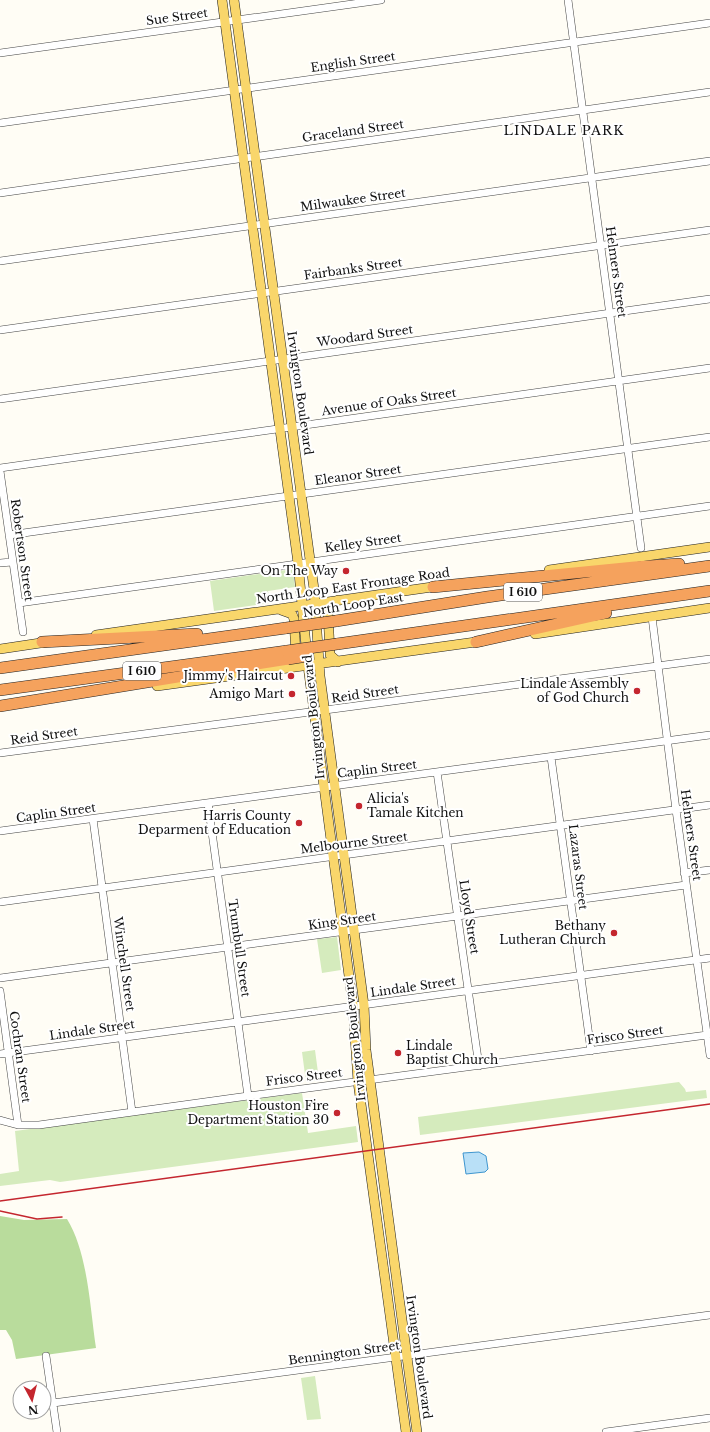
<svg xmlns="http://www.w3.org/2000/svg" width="710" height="1432" font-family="'Libre Baskerville',serif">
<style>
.green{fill:#d5ebbd}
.forest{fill:#b9dc9c}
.water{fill:#b9e0f7;stroke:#3f96cf}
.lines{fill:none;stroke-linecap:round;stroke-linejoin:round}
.minor-casing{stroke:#444;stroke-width:8}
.major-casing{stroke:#222;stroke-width:10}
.highway-casing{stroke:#222;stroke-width:12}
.minor{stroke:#fff;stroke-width:7}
.major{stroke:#f9d66b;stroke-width:9}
.highway{stroke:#f5a25d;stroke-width:11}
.rail{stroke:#c4262e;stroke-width:1.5}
.highway-bridge-casing{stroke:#222;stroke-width:12;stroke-linecap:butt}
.highway-bridge{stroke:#f5a25d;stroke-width:11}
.poi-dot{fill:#c4262e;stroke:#fff;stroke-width:1.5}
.labels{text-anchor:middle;stroke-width:4;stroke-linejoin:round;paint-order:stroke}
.shield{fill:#fff;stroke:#585858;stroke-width:1}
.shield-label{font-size:11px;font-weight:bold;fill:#111}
.street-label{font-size:12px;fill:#111;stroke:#fff}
.poi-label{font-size:12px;fill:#111;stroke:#fff;text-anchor:end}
.neighbourhood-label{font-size:13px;letter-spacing:1px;fill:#111;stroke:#fff}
</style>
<rect width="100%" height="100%" fill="#fffdf5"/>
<path class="green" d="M293 569 295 587 268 591 270 603 214 611 210 581Z
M337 937 341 970 322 973 317 939Z
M315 1050 319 1080 306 1082 302 1052Z
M679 1082 685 1089 686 1092 706 1090 707 1098 420 1135 418 1117Z
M302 1093 308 1133 356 1126 358 1142 60 1182 50 1180 0 1186V1174L19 1171 15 1131Z
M315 1376 321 1419 307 1420 301 1378Z"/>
<path class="forest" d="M0 1216 24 1220 67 1219C88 1253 90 1308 96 1348L16 1359 12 1340 6 1330H0Z"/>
<path class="water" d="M479 1152 486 1156 488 1169 485 1172 466 1174 463 1153Z"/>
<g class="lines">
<defs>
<path id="minor" d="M568 0 641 548
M0 53 381 0
M0 123 710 23
M0 193 710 92
M0 261 710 161
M0 330 710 230
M0 399 710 299
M0 468 710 368
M0 471 23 632
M9 535 710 437
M0 563 12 562
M19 603 710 506
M652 617 676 810 710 1055
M0 753 710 659
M551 757 591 1051
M437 772 479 1066
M208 803 248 1096
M93 819 132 1112
M0 831 710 735
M684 873 710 870
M0 902 710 805
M0 978 686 885
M0 991 18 1125
M0 1054 710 958
M0 1120 18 1125H39L248 1096 707 1035
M46 1356 57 1432
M53 1403 710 1315
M606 1432 710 1418"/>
<path id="major" d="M222 0 298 563 308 666 353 1006 358 1082 406 1432
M234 0 314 589 320 676 364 1005 366 1050 417 1432
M549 570 710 547
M338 600 331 605 328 614 330 652V655L338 662
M281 610 292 614 294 619 296 655
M535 634 710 608
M96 635 439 586
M0 649 47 642
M157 686 483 641"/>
<path id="highway" d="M433 587 635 567 679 564
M336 621 487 597 710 566
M42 642 197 634
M476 642 606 613
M337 644 710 591
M0 668 286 628
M0 690 287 651
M0 706 288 659"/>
</defs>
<use href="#minor" class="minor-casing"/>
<use href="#major" class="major-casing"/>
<use href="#highway" class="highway-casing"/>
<use href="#minor" class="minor"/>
<use href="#major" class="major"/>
<use href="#highway" class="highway"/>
<path class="rail" d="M0 1201 710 1104
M0 1211 37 1219 62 1217"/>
<defs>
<path id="highway-bridge" d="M286 628 336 621
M287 651 337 644
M288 659 307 656"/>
</defs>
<use href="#highway-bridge" class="highway-bridge-casing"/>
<use href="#highway-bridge" class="highway-bridge"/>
</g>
<g class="poi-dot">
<circle cx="346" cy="571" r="4"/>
<circle cx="291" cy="676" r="4"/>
<circle cx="637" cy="691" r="4"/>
<circle cx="292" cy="694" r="4"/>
<circle cx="359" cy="806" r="4"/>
<circle cx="299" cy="823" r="4"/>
<circle cx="614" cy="933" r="4"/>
<circle cx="398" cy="1053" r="4"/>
<circle cx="337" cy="1113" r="4"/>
</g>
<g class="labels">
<g class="shield">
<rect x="504" y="583" width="38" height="18" rx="3"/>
<rect x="123" y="662" width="38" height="18" rx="3"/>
</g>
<g class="shield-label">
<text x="523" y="596">I 610</text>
<text x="142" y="675">I 610</text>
</g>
<g class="street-label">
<text transform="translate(177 17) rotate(-8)" y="4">Sue Street</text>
<text transform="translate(353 62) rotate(-8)" y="4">English Street</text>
<text transform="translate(353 131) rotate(-8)" y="4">Graceland Street</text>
<text transform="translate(353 200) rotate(-8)" y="4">Milwaukee Street</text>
<text transform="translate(353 269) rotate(-8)" y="4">Fairbanks Street</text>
<text transform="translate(616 272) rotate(82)" y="4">Helmers Street</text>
<text transform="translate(365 336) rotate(-8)" y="4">Woodard Street</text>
<text transform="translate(300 393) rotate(82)" y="4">Irvington Boulevard</text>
<text transform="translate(389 402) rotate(-8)" y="4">Avenue of Oaks Street</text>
<text transform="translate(358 475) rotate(-8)" y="4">Eleanor Street</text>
<text transform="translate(363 543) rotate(-8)" y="4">Kelley Street</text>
<text transform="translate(22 550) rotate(82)" y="4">Robertson Street</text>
<text transform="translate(353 586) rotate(-8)" y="4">North Loop East Frontage Road</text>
<text transform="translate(353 605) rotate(-9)" y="4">North Loop East</text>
<text transform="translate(365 694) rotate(-8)" y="4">Reid Street</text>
<text transform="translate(314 717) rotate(-96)" y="4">Irvington Boulevard</text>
<text transform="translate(44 736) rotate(-8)" y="4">Reid Street</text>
<text transform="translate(377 769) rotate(-7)" y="4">Caplin Street</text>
<text transform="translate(56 813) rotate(-8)" y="4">Caplin Street</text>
<text transform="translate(691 835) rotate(82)" y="4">Helmers Street</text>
<text transform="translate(354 843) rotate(-7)" y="4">Melbourne Street</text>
<text transform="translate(578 867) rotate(83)" y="4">Lazaras Street</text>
<text transform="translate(469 917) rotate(81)" y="4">Lloyd Street</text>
<text transform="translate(342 921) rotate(-8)" y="4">King Street</text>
<text transform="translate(239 948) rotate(82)" y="4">Trumbull Street</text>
<text transform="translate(124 964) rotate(82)" y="4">Winchell Street</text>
<text transform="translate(413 987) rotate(-8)" y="4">Lindale Street</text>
<text transform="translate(92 1030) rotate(-8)" y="4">Lindale Street</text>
<text transform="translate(625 1035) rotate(-8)" y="4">Frisco Street</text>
<text transform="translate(355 1039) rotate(-96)" y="4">Irvington Boulevard</text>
<text transform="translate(20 1057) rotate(82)" y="4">Cochran Street</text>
<text transform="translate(304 1077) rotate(-7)" y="4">Frisco Street</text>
<text transform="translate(344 1353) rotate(-8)" y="4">Bennington Street</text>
<text transform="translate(419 1357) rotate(82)" y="4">Irvington Boulevard</text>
</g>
<g class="poi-label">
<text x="338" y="575">On The Way</text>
<text x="283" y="680">Jimmy's Haircut</text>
<text x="629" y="688">Lindale Assembly<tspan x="629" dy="14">of God Church</tspan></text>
<text x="284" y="698">Amigo Mart</text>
<text x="367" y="803" text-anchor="start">Alicia's<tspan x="367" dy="14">Tamale Kitchen</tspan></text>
<text x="291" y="820">Harris County<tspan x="291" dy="14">Deparment of Education</tspan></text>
<text x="606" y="930">Bethany<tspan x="606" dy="14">Lutheran Church</tspan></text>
<text x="406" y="1050" text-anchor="start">Lindale<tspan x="406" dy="14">Baptist Church</tspan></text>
<text x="329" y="1110">Houston Fire<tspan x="329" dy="14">Department Station 30</tspan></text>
</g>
<g class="neighbourhood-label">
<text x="564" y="135">LINDALE PARK</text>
</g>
</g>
<g transform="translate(32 1400) rotate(173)"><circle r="19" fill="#ffffff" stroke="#a0a0a0"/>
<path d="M0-3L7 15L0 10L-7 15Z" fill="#c4262e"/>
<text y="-6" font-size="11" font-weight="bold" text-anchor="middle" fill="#111111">N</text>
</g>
</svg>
